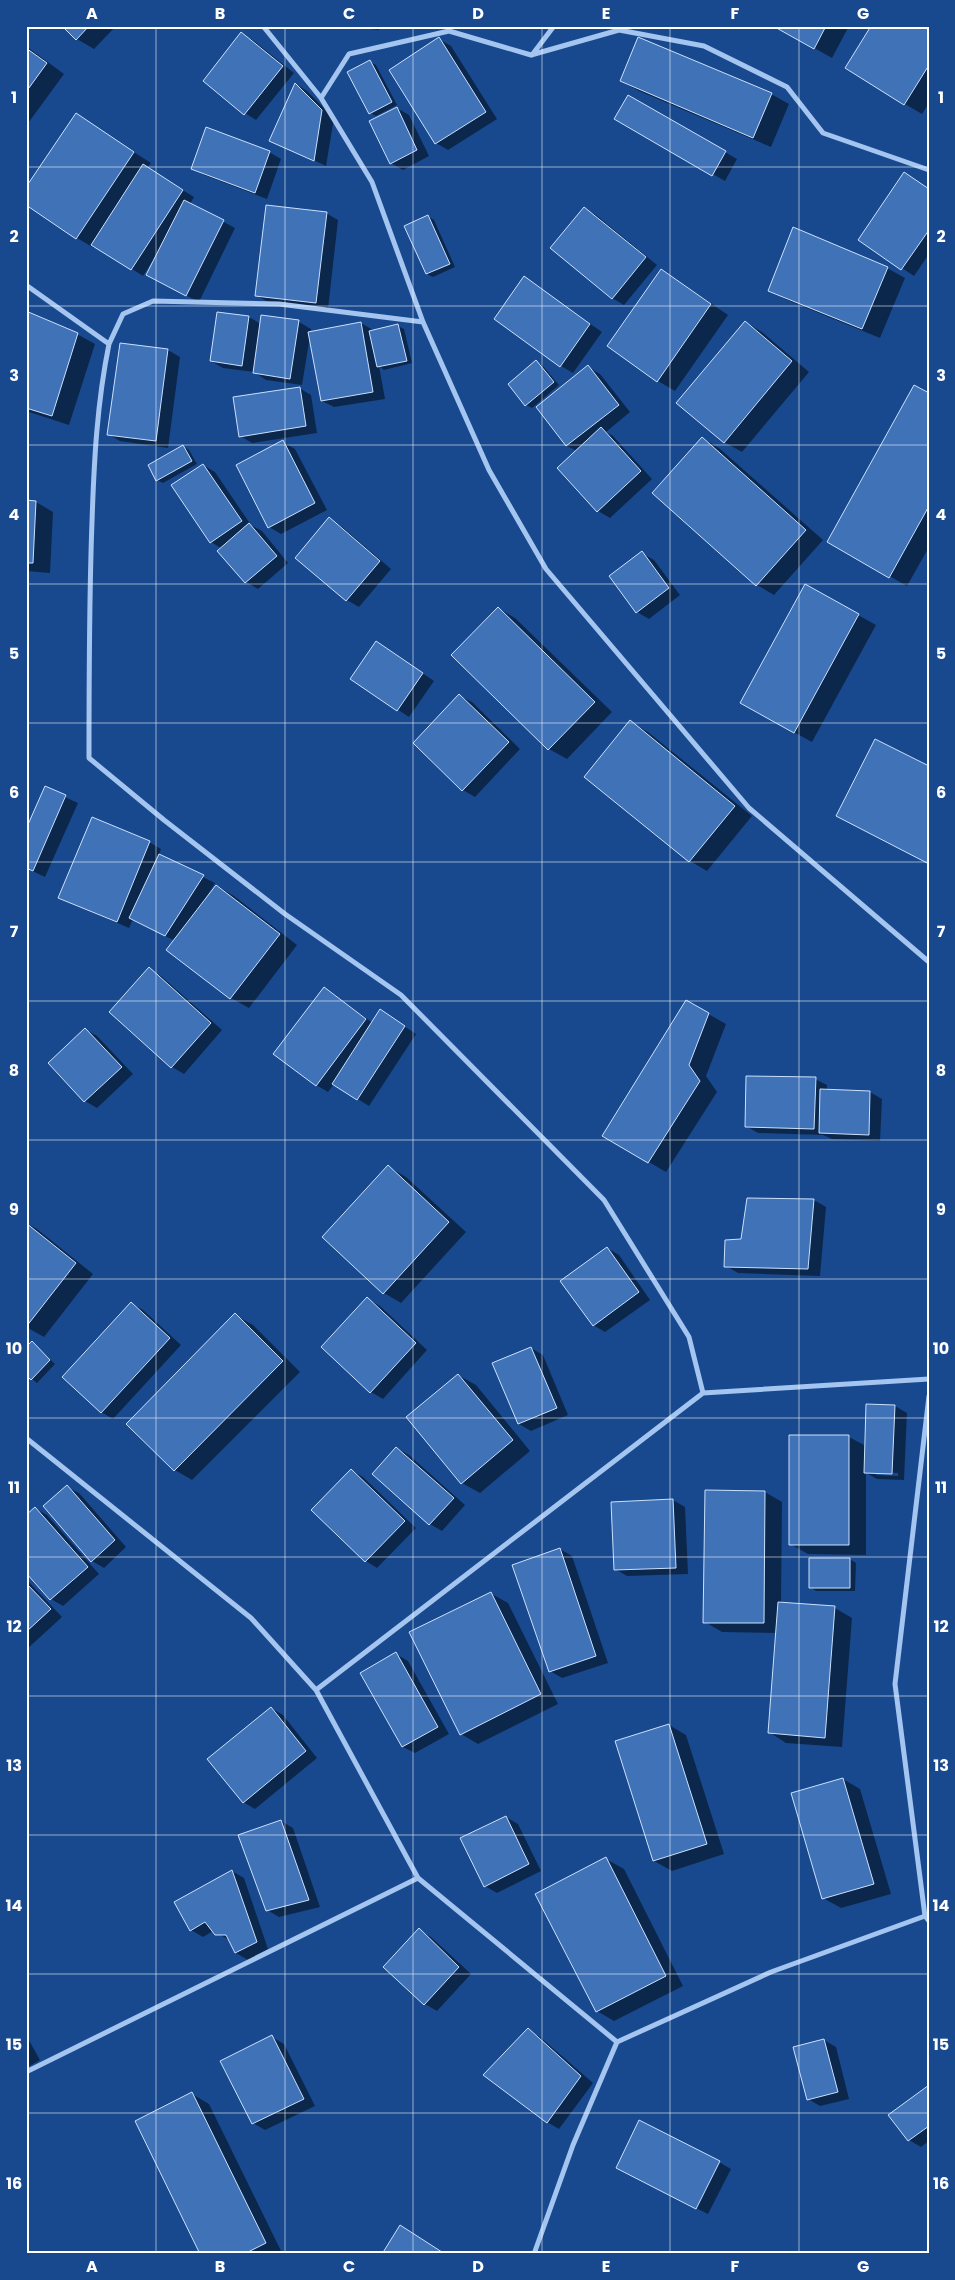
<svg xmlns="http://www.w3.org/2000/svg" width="955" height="2280" font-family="Poppins,sans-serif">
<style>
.shadow{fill:#0007;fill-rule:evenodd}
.building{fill:#4072b8;stroke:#cbe0fb}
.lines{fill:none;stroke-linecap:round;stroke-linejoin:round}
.minor{stroke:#a4c5ef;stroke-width:5}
.grid{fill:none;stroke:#fff;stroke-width:1;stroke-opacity:0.55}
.neatline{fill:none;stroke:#fff;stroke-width:2}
.grid-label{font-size:16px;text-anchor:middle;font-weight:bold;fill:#fff}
</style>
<rect width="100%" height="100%" fill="#18498f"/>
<path class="shadow" d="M64 26H116L94 49 77 39Z
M343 26H379V30Z
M775 26H849L832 58Z
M929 26V103L922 114 905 104Z
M242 34 254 41 294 73 256 120 245 113Z
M439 39 451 46 497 119 448 150 436 143Z
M638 39 771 94 789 104 771 147 639 91 621 81Z
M26 46 64 74 26 126Z
M370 62 376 65 397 105 376 116 370 113Z
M296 84 307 91 334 118 326 166 271 140Z
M628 96 737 159 725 181 616 119Z
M397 108 409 115 429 156 403 170 391 163Z
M76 115 151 163 147 168 194 197 190 204 235 228 199 302 160 282 154 263 152 262 143 276 96 246 94 248 77 238 26 204Z
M269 152 281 159 267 199 204 175 192 168Z
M929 189V254L914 276 860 240Z
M584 208 596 215 657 265 624 305 612 298Z
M326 213 338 220 328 309 268 302 256 295Z
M428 216 434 220 455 267 433 277 427 274Z
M887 268 905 278 880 338 787 300 769 290Z
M662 270 728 315 675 391 658 381Z
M524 278 602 332 573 373 561 366Z
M26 312 77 334 95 344 69 425 26 411Z
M249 317 261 324 262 317 299 322 311 329 310 333 361 323 373 330 398 326 404 329 412 363 384 370 379 366 385 399 334 407 322 401 310 336 302 385 266 380 254 372 223 368 211 361Z
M745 322 762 332 809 372 742 452 724 442Z
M121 344 168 350 180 357 168 448 120 441 108 434Z
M536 362 542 365 559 385 532 408 526 405Z
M588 367 600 374 630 412 606 432 613 436 652 479 610 518 598 511 577 451 567 446 538 407Z
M299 388 311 395 317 433 252 443 240 436Z
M929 395V547L907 586 829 542Z
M702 438 719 448 823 540 774 595 757 585Z
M283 442 295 449 327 510 281 534 269 527Z
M183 446 189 450 197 464 163 483 157 480Z
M203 465 215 472 251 525 262 531 288 563 258 589 246 582 219 551 222 549 211 542Z
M26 502H36L53 512 50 573 26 571Z
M329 519 341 526 391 569 359 607 347 600 297 558Z
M642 553 654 560 680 595 649 619 637 612Z
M498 608 515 618 612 712 567 759 549 749Z
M858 615 876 625 812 742 759 713Z
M377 642 434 681 409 717 352 679Z
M460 696 472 702 520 749 475 797 463 790 415 743Z
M630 722 648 732 752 816 707 871 690 861Z
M45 788 78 803 45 877 26 868Z
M149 842 161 849 159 855 215 883 205 899 206 900 217 886 234 896 297 945 249 1008 231 998 168 950 175 941 133 919 129 928 60 898Z
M149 969 161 976 222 1030 184 1074 172 1067 111 1012Z
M324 989 373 1023 392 1018 416 1034 369 1106 334 1084 328 1092 316 1085Z
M687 1002 726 1024 706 1076 717 1092 666 1172 604 1136Z
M85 1029 97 1036 133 1074 97 1108 85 1101Z
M815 1079 827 1085V1090L870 1092 882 1099 880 1141 832 1139 823 1135 758 1133 746 1126Z
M389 1167 406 1177 466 1232 401 1303 384 1293Z
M814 1200 826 1207 820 1276 738 1273 726 1266 743 1240Z
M26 1223 37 1229 93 1274 44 1337 26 1327Z
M607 1248 619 1255 650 1300 605 1332 593 1325Z
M368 1299 380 1306 427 1350 383 1399 371 1392 323 1347Z
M131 1303 143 1310 181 1345 113 1419 101 1412Z
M235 1315 253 1325 300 1372 192 1480 175 1470 128 1424Z
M32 1343 55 1364 37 1383 26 1374Z
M531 1348 543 1355 568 1415 531 1431 519 1424Z
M458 1375 476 1385 530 1451 480 1493 462 1483Z
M895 1406 907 1413 904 1480 877 1479 866 1473V1555L808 1554 790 1544 849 1437 866 1446ZM876 1472 898 1473V1476L876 1475Z
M397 1448 409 1455 465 1505 442 1531 430 1524Z
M351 1470 363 1477 416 1528 377 1568 366 1561Z
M67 1487 79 1493 126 1547 104 1568 92 1561Z
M765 1492 782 1502 781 1604 835 1608 852 1618 842 1747 786 1743 769 1732 777 1633 722 1632 705 1622Z
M673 1500 685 1507 688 1574 627 1576 615 1569Z
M35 1508 47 1515 99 1574 63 1606 51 1599 26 1571Z
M560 1549 572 1556 608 1663 562 1678 550 1671Z
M850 1559 856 1563 855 1591H816L810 1587Z
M26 1579 62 1617 26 1650Z
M490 1593 508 1603 558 1704 478 1744 461 1734Z
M396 1654 408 1661 449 1734 415 1753 403 1747Z
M271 1708 283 1715 317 1758 255 1809 243 1802Z
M669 1725 686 1735 724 1854 672 1871 654 1861Z
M843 1779 860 1789 891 1894 841 1908 823 1898Z
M506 1817 518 1824 541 1871 497 1893 485 1886Z
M281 1821 293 1828 320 1907 279 1917 267 1910Z
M606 1859 624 1869 683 1986 614 2021 597 2011Z
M232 1871 244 1878 268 1949 248 1960 236 1953 231 1941 213 1931 203 1937 191 1930Z
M419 1930 431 1937 471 1974 437 2011 425 2004 385 1967Z
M528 2030 540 2037 593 2083 559 2129 547 2122Z
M26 2035 40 2060 26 2068Z
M272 2037 284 2044 315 2106 265 2130 253 2123Z
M824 2040 836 2047 849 2099 820 2106 808 2099Z
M929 2086V2141L921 2147 909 2140Z
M192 2094 209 2104 282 2253 201 2254Z
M719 2162 731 2169 708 2214 629 2174Z"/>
<path class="building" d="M62 26H89L76 40Z
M773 26H826L814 49Z
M871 26H929V65L904 105 845 68Z
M241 32 283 66 244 115 203 81Z
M439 37 486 112 435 144 389 70Z
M638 37 772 93 753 138 620 81Z
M26 48 47 63 26 92Z
M370 60 392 102 369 114 347 72Z
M295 83 322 110 314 161 269 141Z
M628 95 726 151 712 176 614 119Z
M397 107 417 150 390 164 369 121Z
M76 113 134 152 76 239 26 205V187Z
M206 127 270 151 255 193 191 169Z
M143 164 183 190 131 270 91 245Z
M904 172 929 189V230L901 270 858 240Z
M184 200 224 220 186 296 146 275Z
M266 205 327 212 316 303 255 296Z
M584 207 646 257 612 299 550 248Z
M428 215 450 264 426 274 404 226Z
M793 227 888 267 862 329 768 291Z
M661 269 711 304 657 382 607 346Z
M524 276 590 324 560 367 494 319Z
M26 311 78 333 52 416 26 408Z
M217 312 249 316 242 366 210 361Z
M261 315 299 320 290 379 253 373Z
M745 321 792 361 724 443 676 403Z
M361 322 373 392 321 401 308 332Z
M398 324 407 361 377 367 369 331Z
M120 343 168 349 156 441 107 435Z
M536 360 554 382 525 406 508 384Z
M588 365 619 405 566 446 536 407Z
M914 385 929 393V506L889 578 827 542Z
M300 387 306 426 239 437 233 397Z
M601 427 641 471 597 512 557 468Z
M702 437 806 530 756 586 652 493Z
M283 440 315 503 268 528 236 465Z
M183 445 192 461 156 481 148 465Z
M203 464 242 521 210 543 171 485Z
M26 500 36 501 33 563H26Z
M329 517 380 561 346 601 295 558Z
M249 523 277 556 245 583 217 551Z
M642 551 669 588 636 613 609 576Z
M805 584 859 614 794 733 740 703Z
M498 607 595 702 548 750 451 655Z
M376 641 423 673 397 711 350 679Z
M459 694 509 742 462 791 413 743Z
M630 720 735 806 689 862 584 777Z
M875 739 929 766V864L836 816Z
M45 786 66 795 33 871 26 868V829Z
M92 817 150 841 117 922 58 898Z
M159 854 204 875 165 936 129 918Z
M216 885 280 934 230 999 166 950Z
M149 967 211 1023 171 1068 109 1012Z
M324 987 366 1019 316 1086 273 1054Z
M686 1000 709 1013 689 1065 700 1081 648 1163 602 1136Z
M380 1009 405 1026 357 1100 332 1084Z
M85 1028 122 1067 84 1102 48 1063Z
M746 1076 816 1077 814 1129 745 1127Z
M820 1089 870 1091 869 1135 819 1133Z
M388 1165 449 1222 383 1294 322 1237Z
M747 1198 814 1199 808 1269 724 1267 725 1240 741 1239Z
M26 1223 76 1263 26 1327Z
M607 1247 639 1292 593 1326 560 1281Z
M367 1297 416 1343 370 1393 321 1347Z
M131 1302 170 1338 101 1413 62 1377Z
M235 1313 283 1361 174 1471 126 1424Z
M32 1341 50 1360 31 1380 26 1375V1347Z
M531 1347 557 1408 518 1424 492 1363Z
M458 1374 513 1440 461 1484 406 1417Z
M866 1404 895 1405 892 1474 864 1473Z
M789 1435H849V1545H789Z
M396 1447 454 1498 429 1525 372 1474Z
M351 1469 405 1521 365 1562 311 1510Z
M67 1485 115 1540 91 1562 43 1506Z
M705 1490 765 1491 764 1623H703Z
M673 1499 676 1568 614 1570 611 1502Z
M35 1507 88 1567 50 1600 26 1573V1515Z
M560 1548 596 1656 549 1672 512 1565Z
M809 1558H850V1588H809Z
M26 1583 51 1609 26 1632Z
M491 1592 541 1694 460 1735 409 1632Z
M778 1602 835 1606 825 1738 768 1733Z
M396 1652 438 1727 402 1747 360 1673Z
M271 1707 306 1751 243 1803 207 1759Z
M669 1724 707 1844 653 1861 615 1741Z
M843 1778 874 1884 822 1899 791 1793Z
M506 1816 529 1864 484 1887 460 1838Z
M281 1820 309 1900 266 1911 238 1835Z
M606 1857 666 1976 596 2012 535 1894Z
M232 1870 257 1942 235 1953 226 1935H215L205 1922 190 1931 174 1902Z
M419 1928 459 1967 424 2005 383 1967Z
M528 2028 581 2076 547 2123 483 2075Z
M272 2035 304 2099 252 2124 220 2061Z
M824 2039 838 2092 807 2100 793 2047Z
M929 2085V2126L908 2141 888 2115Z
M192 2092 266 2243 244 2254H200L135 2121Z
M639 2120 720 2161 696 2209 616 2168Z
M400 2225 445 2254H382Z"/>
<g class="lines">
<path class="minor" d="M263 26 321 98 372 182 423 322 489 470 546 569 749 808 929 962
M532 55 554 26
M321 98 349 54 449 31 531 55 619 30 704 46 787 87 823 133 929 170
M26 285 109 344 123 314 153 301 279 304 423 322
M109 344C97 403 94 461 92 522 89 600 89 679 89 758L164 820 285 914 401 995 604 1200 689 1337 703 1393
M929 1396 895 1684 925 1916 929 1921
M26 1438 251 1618 316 1690 418 1878 617 2042
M316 1690 703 1393 929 1379
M26 2072 418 1878
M534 2254 573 2145 617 2042 771 1972 925 1916"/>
</g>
<path class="grid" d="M156 26V2254M285 26V2254M413 26V2254M542 26V2254M670 26V2254M799 26V2254M26 167H929M26 306H929M26 445H929M26 584H929M26 723H929M26 862H929M26 1001H929M26 1140H929M26 1279H929M26 1418H929M26 1557H929M26 1696H929M26 1835H929M26 1974H929M26 2113H929"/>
<rect width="955" height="2280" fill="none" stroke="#18498f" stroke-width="55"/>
<rect x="28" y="28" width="900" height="2224" class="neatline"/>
<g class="grid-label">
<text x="92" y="19">A</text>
<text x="220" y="19">B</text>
<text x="349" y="19">C</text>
<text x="478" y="19">D</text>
<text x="606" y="19">E</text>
<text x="735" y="19">F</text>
<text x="863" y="19">G</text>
<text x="14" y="103">1</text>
<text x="941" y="103">1</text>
<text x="14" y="242">2</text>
<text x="941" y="242">2</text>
<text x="14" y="381">3</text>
<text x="941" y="381">3</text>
<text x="14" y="520">4</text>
<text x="941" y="520">4</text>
<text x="14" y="659">5</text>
<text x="941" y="659">5</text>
<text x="14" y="798">6</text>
<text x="941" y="798">6</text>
<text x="14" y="937">7</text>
<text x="941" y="937">7</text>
<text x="14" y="1076">8</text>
<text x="941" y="1076">8</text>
<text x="14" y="1215">9</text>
<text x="941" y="1215">9</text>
<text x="14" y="1354">10</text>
<text x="941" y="1354">10</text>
<text x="14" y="1493">11</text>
<text x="941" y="1493">11</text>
<text x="14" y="1632">12</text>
<text x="941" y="1632">12</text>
<text x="14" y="1771">13</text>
<text x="941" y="1771">13</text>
<text x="14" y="1911">14</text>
<text x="941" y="1911">14</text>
<text x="14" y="2050">15</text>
<text x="941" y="2050">15</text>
<text x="14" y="2189">16</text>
<text x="941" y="2189">16</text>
<text x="92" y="2272">A</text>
<text x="220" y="2272">B</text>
<text x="349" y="2272">C</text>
<text x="478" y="2272">D</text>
<text x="606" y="2272">E</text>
<text x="735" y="2272">F</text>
<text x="863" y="2272">G</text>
</g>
</svg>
